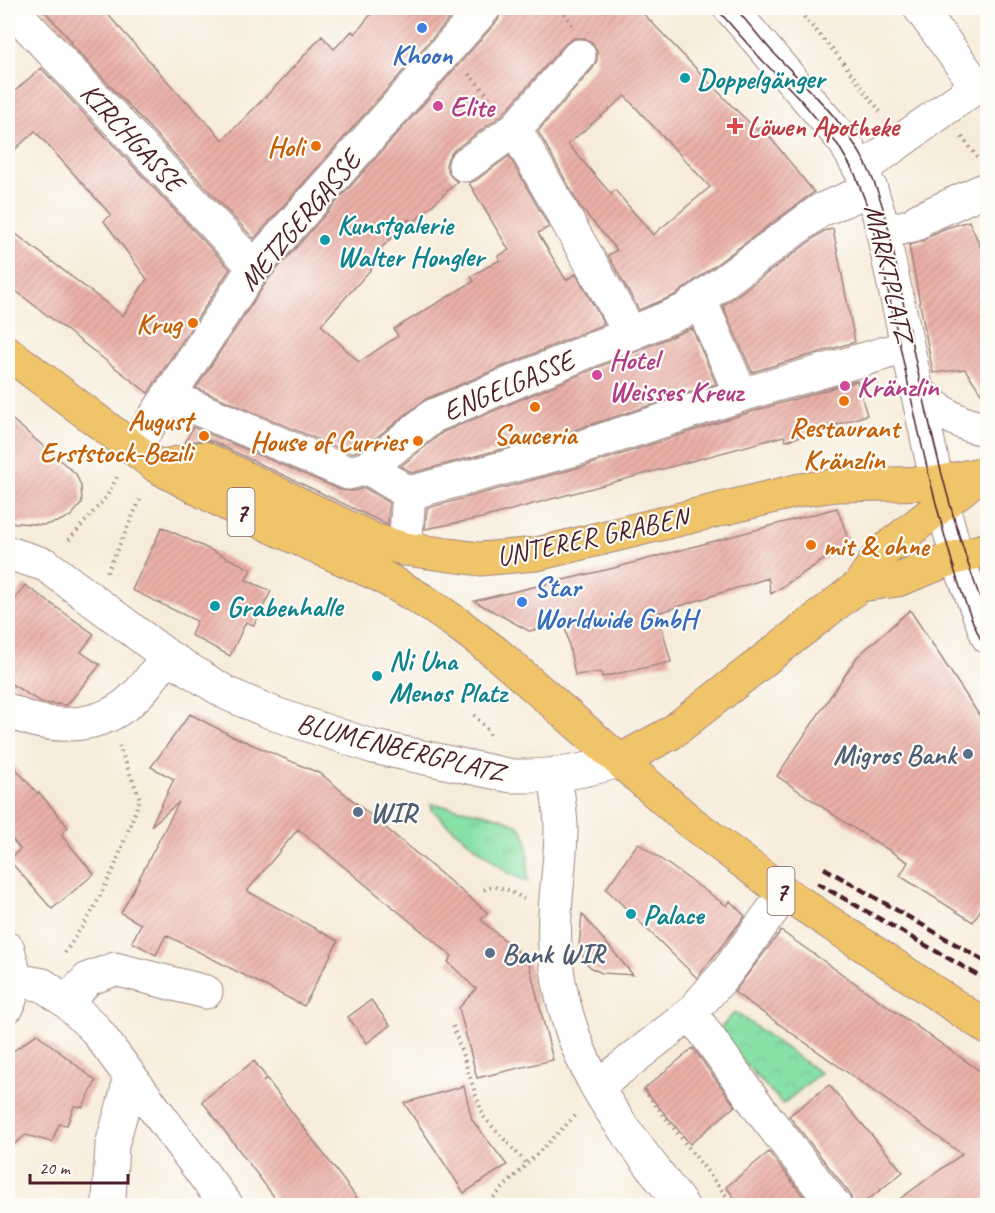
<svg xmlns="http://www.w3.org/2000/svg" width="995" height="1213" font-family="Caveat,sans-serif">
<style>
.grass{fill:url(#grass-tufts);stroke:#698069;stroke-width:1.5}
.park{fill:url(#park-crowns);stroke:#698069;stroke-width:1.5}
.building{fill:url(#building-hatch);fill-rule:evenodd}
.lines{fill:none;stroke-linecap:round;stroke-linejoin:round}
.minor-casing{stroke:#a08682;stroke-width:35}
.major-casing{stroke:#a08682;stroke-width:35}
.path{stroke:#a08682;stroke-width:4;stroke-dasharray:1.5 4.5;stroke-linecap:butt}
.minor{stroke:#fff;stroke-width:33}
.major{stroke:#f0c469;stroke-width:33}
.tram{stroke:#4a1f2b;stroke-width:1.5}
.rail{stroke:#4a1f2b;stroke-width:4.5;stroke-dasharray:9 4.5;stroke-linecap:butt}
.shop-dot{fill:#3f7fe0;stroke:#fdfcf7;stroke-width:2}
.culture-dot{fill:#0f9aa8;stroke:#fdfcf7;stroke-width:2}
.hotel-dot{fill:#d1479c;stroke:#fdfcf7;stroke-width:2}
.health-dot{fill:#e0444e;stroke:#fdfcf7;stroke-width:2}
.food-dot{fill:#e8710a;stroke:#fdfcf7;stroke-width:2}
.service-dot{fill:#5c6f8a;stroke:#fdfcf7;stroke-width:2}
.labels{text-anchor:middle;stroke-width:4.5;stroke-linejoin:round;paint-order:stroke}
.shield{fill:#fdfcf7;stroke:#806168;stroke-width:1.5}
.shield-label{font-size:27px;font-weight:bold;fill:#4a1f2b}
.shop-label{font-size:28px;font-weight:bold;fill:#366cbe;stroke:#fdfcf7}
.culture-label{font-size:28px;font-weight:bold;fill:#0d838f;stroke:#fdfcf7;text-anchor:start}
.hotel-label{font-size:28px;font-weight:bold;fill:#b23c85;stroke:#fdfcf7;text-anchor:start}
.health-label{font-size:28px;font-weight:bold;fill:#be3a42;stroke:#fdfcf7;text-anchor:start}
.street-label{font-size:28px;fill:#4a1f2b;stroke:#fdfcf7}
.food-label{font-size:28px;font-weight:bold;fill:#c56008;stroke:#fdfcf7;text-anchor:end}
.service-label{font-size:28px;font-weight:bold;fill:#4e5e75;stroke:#fdfcf7;text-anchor:start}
</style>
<defs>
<pattern id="grass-tufts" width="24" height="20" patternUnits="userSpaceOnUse" patternTransform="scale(1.5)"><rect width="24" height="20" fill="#88e1a7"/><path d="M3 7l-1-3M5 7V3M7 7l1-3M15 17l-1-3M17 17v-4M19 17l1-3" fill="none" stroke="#77c190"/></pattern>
<pattern id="park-crowns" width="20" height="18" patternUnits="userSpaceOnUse" patternTransform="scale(1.5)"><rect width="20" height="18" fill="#88e1a7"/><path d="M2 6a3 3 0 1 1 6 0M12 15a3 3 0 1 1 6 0" fill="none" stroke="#77c190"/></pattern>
<pattern id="building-hatch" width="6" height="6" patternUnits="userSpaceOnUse" patternTransform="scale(1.5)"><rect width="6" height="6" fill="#eab0a7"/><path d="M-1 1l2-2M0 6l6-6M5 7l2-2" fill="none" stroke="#ca9790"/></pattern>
</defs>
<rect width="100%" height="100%" fill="#fdfcf7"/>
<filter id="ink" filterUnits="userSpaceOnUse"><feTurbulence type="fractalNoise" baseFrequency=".0167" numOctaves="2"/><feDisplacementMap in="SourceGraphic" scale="12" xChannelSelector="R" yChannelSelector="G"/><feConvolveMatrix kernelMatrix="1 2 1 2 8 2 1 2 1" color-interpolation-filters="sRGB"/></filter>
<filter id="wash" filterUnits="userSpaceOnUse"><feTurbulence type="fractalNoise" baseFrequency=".008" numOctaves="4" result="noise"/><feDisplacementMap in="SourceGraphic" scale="24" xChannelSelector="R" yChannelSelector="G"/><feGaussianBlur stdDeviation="1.35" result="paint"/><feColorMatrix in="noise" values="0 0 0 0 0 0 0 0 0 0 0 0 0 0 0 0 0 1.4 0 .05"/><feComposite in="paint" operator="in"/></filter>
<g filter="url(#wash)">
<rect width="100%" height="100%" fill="#f7ecda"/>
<path class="grass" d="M431 804C451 808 512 814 523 831 531 844 527 868 528 882L507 872 447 824 432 810Z"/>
<path class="park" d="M735 1012 820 1073 783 1104 716 1033Z"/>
<g id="blocks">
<path class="building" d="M42 8H102L185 101 186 100 223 140 278 84 322 36 334 49 352 31 355 34 376 8H459L254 239 70 43 72 42Z
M502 8H638L731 105 757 130 761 126 814 192 675 295 639 310 608 255 617 250 581 208 538 131 593 68 597 60V51L592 42 583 38H574L565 44 502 115 454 150 448 158 446 166 450 175 457 182 413 223 409 219 390 239 369 261 373 267 321 325 359 362 398 336 394 329 474 281 471 276 500 260 498 256 509 250 469 183 476 180 509 156 549 227 538 233 566 280 576 274 604 324 426 399 359 451 350 453 196 388 269 278 498 20ZM625 96 710 187 653 235 615 190 611 194 568 144Z
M41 68 230 269 148 393 8 285V228L123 316 147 279 104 221 111 215 35 131 8 156V97Z
M969 221 987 261V402L965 369 933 373 909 245 921 242 931 235 946 228Z
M833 229 855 342 752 372 723 306 824 231Z
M692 328 716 384 574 430 412 473 401 466 443 432Z
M857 381 867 415 786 441 784 436 482 518 425 529 427 508 585 466 747 413Z
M8 416 76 474 81 486 82 503 71 516 57 522 44 525 8 522Z
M193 427 341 490 353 491 365 488 389 503 388 525 212 441 200 440 185 443Z
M837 508 850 543 771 594 768 578 658 613 671 662 602 677 601 672 575 675 565 625 529 631 474 601 614 568Z
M162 527 251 569 246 580 271 591 254 625 246 622 230 656 191 635 197 621 132 590Z
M25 585 94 634 81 652 100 665 67 705 42 703 8 682V609Z
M910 610 987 727V899L973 922 900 876 908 862 855 829 777 776 857 657Z
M190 714 230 735 321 774 488 913 481 920 528 960 553 1060 477 1078 459 1008 476 989 448 962 452 956 298 829 247 891 338 941 304 1006 166 935 156 955 132 942 141 924 121 913 179 802 151 826 174 779 151 767Z
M8 760 38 794 39 792 68 827 61 835 94 874 52 909 9 860 20 849 8 834Z
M638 843 727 906 730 901 745 916 697 978 606 889Z
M582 914 633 975 602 973 593 969 586 963 579 947Z
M781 931 987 1076V1206H890L962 1154 734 992Z
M371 1000 390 1025 367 1043 348 1017Z
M37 1034 96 1081 83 1107 74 1106 67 1125 59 1124 52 1142 26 1135 8 1149V1055Z
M693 1048 735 1106 690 1144 644 1089Z
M254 1061 266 1077 263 1082 267 1079 363 1206H281L202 1101Z
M829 1085 903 1172 860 1206H853L850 1194 789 1116Z
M464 1086 472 1120 507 1165 464 1193 404 1103Z
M769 1152 811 1206H741L726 1187Z"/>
</g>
</g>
<g filter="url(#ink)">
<use href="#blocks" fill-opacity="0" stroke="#a08682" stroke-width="1.5"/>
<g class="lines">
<defs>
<path id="minor" d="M11 8 254 267
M730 8 844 141 871 189 879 215 937 483 957 558 988 637
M515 129 579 56
M465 165 515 129 631 334
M862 169 977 86 920 8
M883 233 916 224 918 220 988 188
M700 300 741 395
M917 390C935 409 961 427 988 429
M168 396 348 473 368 468 409 493 579 448 741 395 906 347
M134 448 254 267 484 8
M368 468 433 416 684 311 821 210 871 189
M405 549 409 493
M8 553 46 565 167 656 228 694 275 714 374 747 512 776C549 777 585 772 621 760
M8 710C44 729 94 731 128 703 144 690 155 673 167 656
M555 774C557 792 561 811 561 829 561 868 552 907 555 947 557 994 574 1046 597 1087 621 1129 653 1167 682 1206
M8 949 16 980 8 1006
M16 980 43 985 67 1002 95 1029 227 1206
M67 1002 88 979 115 969 206 992
M691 1013 762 1112 835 1206
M597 1087 691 1013 727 972 785 893
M110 1206 109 1198 112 1145 127 1092 129 1075"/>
<path id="major" d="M8 353 158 467 253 518 381 576 424 601 458 624 496 653 689 821 785 893 988 1028
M158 467 204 458 374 540 405 549 480 559 537 554 800 490 838 485 937 483 981 474
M860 585 880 554 976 478
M621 760 671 733 860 585 898 580 951 559 988 549"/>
</defs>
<use href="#minor" class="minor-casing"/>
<use href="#major" class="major-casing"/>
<path class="path" d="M562 8 572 25
M796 8 838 56 882 114
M469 74 494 103
M962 137 977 157
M69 540 107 496 117 477
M107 572 140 500
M474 715 488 730 491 739
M484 890C498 882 511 892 524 899
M65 953 93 910 114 868 140 799 119 746
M453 1026 483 1116 527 1164
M644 1090 734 1206
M485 1206 576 1115"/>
<use href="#minor" class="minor"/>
<use href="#major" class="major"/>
<path class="tram" d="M716 8 760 58 800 99 838 145 855 174 871 216C895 314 912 414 938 511 951 560 964 609 988 654
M735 8C747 21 758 36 770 49 804 85 843 119 866 164 889 210 895 263 905 312 927 416 949 520 988 619"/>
<path class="rail" d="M824 868 988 963
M817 883 988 981"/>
</g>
</g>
<g class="shop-dot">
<circle cx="422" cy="28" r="6"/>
<circle cx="522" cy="602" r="6"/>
</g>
<g class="culture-dot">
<circle cx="685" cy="78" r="6"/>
<circle cx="325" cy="240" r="6"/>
<circle cx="215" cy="606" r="6"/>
<circle cx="377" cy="676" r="6"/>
<circle cx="631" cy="914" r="6"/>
</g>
<g class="hotel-dot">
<circle cx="438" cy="106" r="6"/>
<circle cx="597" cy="375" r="6"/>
<circle cx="845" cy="386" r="6"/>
</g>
<path class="health-dot" d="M732 117h6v6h6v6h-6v6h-6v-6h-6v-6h6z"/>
<g class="food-dot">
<circle cx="316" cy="146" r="6"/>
<circle cx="193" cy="323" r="6"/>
<circle cx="844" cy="401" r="6"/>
<circle cx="535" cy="407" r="6"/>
<circle cx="204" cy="436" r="6"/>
<circle cx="418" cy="441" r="6"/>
<circle cx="811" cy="545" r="6"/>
</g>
<g class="service-dot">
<circle cx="968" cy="754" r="6"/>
<circle cx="358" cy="812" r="6"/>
<circle cx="490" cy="953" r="6"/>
</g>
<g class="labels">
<g class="shield">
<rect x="227.5" y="488" width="27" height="48" rx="4.5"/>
<rect x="767.5" y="867" width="27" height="48" rx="4.5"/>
</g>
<g class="shield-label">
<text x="241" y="521">7</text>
<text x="781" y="900">7</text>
</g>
<g class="shop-label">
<text x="422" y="64">Khoon</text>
<text x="534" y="596" text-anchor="start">Star<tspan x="534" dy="32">Worldwide GmbH</tspan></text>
</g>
<g class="culture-label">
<text x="697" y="88">Doppelgänger</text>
<text x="337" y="234">Kunstgalerie<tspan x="337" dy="32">Walter Hongler</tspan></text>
<text x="227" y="616">Grabenhalle</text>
<text x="389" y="670">Ni Una<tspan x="389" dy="32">Menos Platz</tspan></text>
<text x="643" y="924">Palace</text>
</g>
<g class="hotel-label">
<text x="450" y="116">Elite</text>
<text x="609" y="369">Hotel<tspan x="609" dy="32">Weisses Kreuz</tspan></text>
<text x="857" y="396">Kränzlin</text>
</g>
<g class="health-label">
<text x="747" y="136">Löwen Apotheke</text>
</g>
<g class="street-label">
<text transform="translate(133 137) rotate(47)" y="10">KIRCHGASSE</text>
<text transform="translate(299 220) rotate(-50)" y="10">METZGERGASSE</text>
<text transform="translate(890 273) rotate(77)" y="10">MARKTPLATZ</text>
<text transform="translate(508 385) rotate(-23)" y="10">ENGELGASSE</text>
<text transform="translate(592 536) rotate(-12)" y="10">UNTERER GRABEN</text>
<text transform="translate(401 747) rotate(14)" y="10">BLUMENBERGPLATZ</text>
</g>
<g class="food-label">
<text x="304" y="156">Holi</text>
<text x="181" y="333">Krug</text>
<text x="192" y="430">August<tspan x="192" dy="32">Erststock-Bezili</tspan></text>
<text x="844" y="437" text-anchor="middle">Restaurant<tspan x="844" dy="32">Kränzlin</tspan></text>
<text x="535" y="444" text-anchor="middle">Sauceria</text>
<text x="406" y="451">House of Curries</text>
<text x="823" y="555" text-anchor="start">mit &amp; ohne</text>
</g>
<g class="service-label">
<text x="956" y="764" text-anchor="end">Migros Bank</text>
<text x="370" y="822">WIR</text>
<text x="502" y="963">Bank WIR</text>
</g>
</g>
<rect width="995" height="1213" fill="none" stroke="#fdfcf7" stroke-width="30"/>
<path d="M30 1174v9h98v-9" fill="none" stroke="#4a1f2b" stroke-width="3"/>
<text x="39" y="1174" font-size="18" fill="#4a1f2b" stroke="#fdfcf7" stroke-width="4.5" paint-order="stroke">20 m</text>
</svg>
